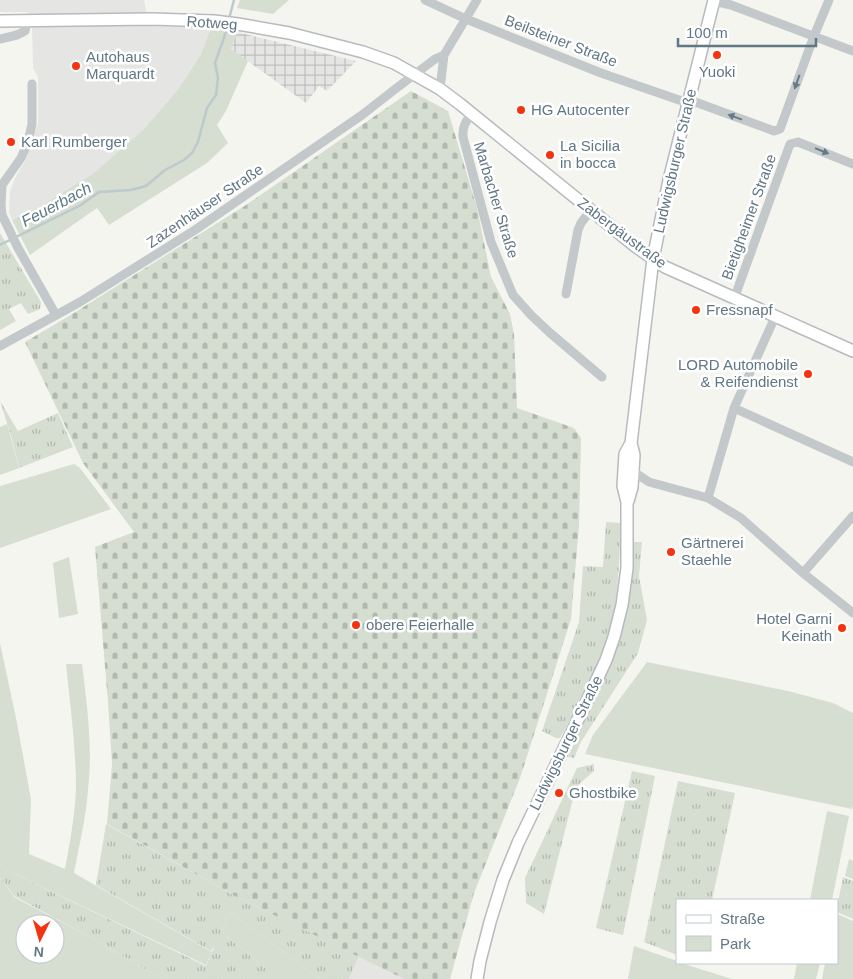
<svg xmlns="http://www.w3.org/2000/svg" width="853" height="979" font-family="Helvetica,sans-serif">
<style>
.built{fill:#e5e6e4}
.industrial{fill:url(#industrial-grid)}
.grass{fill:url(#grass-tufts)}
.cemetery{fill:url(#cemetery-stones)}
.green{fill:#d6ddd1;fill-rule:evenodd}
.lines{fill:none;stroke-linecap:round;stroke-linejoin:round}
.stream{stroke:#bccace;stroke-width:2.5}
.major-casing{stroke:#b6bbbe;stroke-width:14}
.minor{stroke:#c3c8ca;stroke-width:9}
.major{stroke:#fff;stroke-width:11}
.oneway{fill:#657b88}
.poi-dot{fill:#f43411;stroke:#fff;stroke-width:2}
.labels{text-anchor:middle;stroke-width:5;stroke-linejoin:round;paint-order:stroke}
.street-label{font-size:15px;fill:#607784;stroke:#fff}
.poi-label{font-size:15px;fill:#607784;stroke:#fff;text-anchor:start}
.water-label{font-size:16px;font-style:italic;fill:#5c7b82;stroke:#fff}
</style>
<defs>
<pattern id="industrial-grid" width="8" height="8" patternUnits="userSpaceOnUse" patternTransform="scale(1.25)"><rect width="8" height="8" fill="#e5e6e4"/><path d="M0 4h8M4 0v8" fill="none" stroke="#bdbfbe"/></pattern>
<pattern id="grass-tufts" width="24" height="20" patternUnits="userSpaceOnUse" patternTransform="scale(1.25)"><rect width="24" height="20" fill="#d6ddd1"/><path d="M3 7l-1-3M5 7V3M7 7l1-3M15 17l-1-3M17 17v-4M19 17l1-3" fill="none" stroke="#b1b8af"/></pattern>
<pattern id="cemetery-stones" width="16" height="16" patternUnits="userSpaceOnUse" patternTransform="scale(1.25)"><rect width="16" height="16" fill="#d6ddd1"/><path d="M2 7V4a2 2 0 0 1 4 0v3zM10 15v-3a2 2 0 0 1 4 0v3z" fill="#b1b8af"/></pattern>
</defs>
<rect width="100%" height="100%" fill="#f5f5f0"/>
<path class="built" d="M0 0H144L147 16V26L211 28 201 54 189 73 176 92 143 130 93 175 41 206 12 220 9 212 10 191 15 178 25 161 32 142 38 123V77L33 68 32 29 28 12H0Z
M359 956 404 979H349Z"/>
<path class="industrial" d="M237 32 356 61 327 91 319 86 306 103 231 49Z"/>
<path class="grass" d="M0 233 41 302 40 309 28 314 21 303 9 309 16 321 0 330Z
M0 401 18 431 58 413 73 447 19 468 11 436Z
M606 522 621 523C619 561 619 600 608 638 597 673 578 706 560 738H556L542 731 579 622 583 566 603 567Z
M634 542H642L639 576 647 620 638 653 581 742 574 758 568 757 615 652 627 605 632 568Z
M594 764V771L576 787 544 914 526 903 525 878 577 768Z
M632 771 655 776 623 935 596 928Z
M678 781 735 793 712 900H677V955L644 942Z
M106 824 235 896 359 956 349 979H319L230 912 221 931 278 979H162L90 937 14 896 0 877V867L206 966 215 945 211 951 96 885Z
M843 877 853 881V919L837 912V907Z"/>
<path class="cemetery" d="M411 91 448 111 477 208 491 277 510 314 514 334 517 408 574 428 581 438 579 525 571 619 520 778 474 893 450 979H404L235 896 107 824 112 764 108 702 95 547 134 532 83 463 25 342 69 316 246 205Z"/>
<path class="green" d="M240 0H289L273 14 237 8Z
M211 28 237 32 231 49 248 61 226 111 217 125 228 143 207 163 109 225 97 208 30 255 12 220 41 206 93 174 143 130 176 92 189 73 201 54Z
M7 424 19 468 0 475V427Z
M74 464 80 468 111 509 0 548V486Z
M69 557 78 614 59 618 53 563Z
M0 643 16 718 31 799 29 854 65 869C70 842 75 815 76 788 76 747 70 705 66 664H82C87 705 93 748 88 790 86 818 79 846 74 873L212 952 206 965 0 867Z
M647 662 788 691 833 703 853 713V806L852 809 585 754 593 735Z
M827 811 849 816 832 900H810Z
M849 859 853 861V879L845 876Z
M0 877 14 897 90 937 162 979H0ZM25 924H55V954H25Z
M230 912 319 979H278L221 931Z
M837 914 853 921V979H822L825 963H837Z
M634 946 677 961V963H681L732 979H628Z
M797 963H820L816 979H794Z"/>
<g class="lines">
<path class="stream" d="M229 19 234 0
M0 245 81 205 99 192 131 190 146 186 165 170 184 160 192 153 198 142 207 108 216 95 218 78 215 63 224 38 227 27"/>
<defs>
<path id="major" d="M0 21 152 19 214 21 238 24 289 33 363 52 394 63 440 89 460 104 635 246 665 267 853 351
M628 501 632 487 634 455 631 443 653 259 669 180 714 0
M477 979 480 961 490 922 503 880 518 843 586 703 606 660 614 637 622 605 627 568V502L623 486 625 454 631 443"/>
</defs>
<use href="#major" class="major-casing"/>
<path class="minor" d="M425 0 466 19 601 73 679 100 698 103 774 131 780 129 814 36 829 0
M714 1 731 5 853 51
M0 39 17 35 25 31 27 21
M32 84V124L28 142 21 158 2 185 1 205 2 215 18 248 56 315
M440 89 444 55 477 0
M472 113C466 121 462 127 463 137L491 242 513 295 531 315 549 332 602 377
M566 294 578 230 581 223 591 210
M734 299 790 144 798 142 853 164
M0 346 80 302 195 230 362 115 394 90 435 59 444 55
M734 408 853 462
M633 470 637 474 649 482 708 498 741 518 803 573 853 613
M708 498 734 408 775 317
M803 573 853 516"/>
<use href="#major" class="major"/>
</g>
<defs><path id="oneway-solid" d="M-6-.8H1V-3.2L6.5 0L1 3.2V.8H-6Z" transform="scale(1.25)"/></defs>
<g class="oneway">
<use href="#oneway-solid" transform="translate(797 82) rotate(110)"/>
<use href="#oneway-solid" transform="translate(735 117) rotate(-160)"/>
<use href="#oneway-solid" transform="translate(822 151) rotate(22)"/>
</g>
<g class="poi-dot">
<circle cx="717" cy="55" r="5"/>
<circle cx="76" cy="66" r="5"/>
<circle cx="521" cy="110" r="5"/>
<circle cx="11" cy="142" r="5"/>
<circle cx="550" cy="155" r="5"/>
<circle cx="696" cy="310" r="5"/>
<circle cx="808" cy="374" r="5"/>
<circle cx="671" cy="552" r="5"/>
<circle cx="356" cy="625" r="5"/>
<circle cx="842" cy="628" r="5"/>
<circle cx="559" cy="793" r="5"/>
</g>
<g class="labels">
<g class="street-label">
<text transform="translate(212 23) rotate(4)" y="5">Rotweg</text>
<text transform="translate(561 41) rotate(21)" y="5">Beilsteiner Straße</text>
<text transform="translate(675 161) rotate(-77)" y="5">Ludwigsburger Straße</text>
<text transform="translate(496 200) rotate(73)" y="5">Marbacher Straße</text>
<text transform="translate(205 206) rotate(-34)" y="5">Zazenhäuser Straße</text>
<text transform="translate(749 217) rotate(-70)" y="5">Bietigheimer Straße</text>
<text transform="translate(622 233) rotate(37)" y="5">Zabergäustraße</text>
<text transform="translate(566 743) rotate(-64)" y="5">Ludwigsburger Straße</text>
</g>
<g class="poi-label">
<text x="86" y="62">Autohaus<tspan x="86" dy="17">Marquardt</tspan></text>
<text x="717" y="77" text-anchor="middle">Yuoki</text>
<text x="531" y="115">HG Autocenter</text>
<text x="21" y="147">Karl Rumberger</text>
<text x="560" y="151">La Sicilia<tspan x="560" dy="17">in bocca</tspan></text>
<text x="706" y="315">Fressnapf</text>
<text x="798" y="370" text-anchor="end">LORD Automobile<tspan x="798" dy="17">&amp; Reifendienst</tspan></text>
<text x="681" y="548">Gärtnerei<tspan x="681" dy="17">Staehle</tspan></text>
<text x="832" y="624" text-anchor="end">Hotel Garni<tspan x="832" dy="17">Keinath</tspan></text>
<text x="366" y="630">obere Feierhalle</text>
<text x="569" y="798">Ghostbike</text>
</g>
<g class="water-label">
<text transform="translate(56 204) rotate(-28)" y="6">Feuerbach</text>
</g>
</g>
<rect x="676" y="899" width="162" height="65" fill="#ffffff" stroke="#bfc9ce"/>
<rect x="686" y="915" width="25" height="8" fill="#ffffff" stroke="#bfc9ce"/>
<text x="720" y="924" font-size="15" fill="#607784">Straße</text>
<rect x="686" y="936" width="25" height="15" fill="#d6ddd1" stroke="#bfc9ce"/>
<text x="720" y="949" font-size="15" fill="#607784">Park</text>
<g transform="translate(40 939) rotate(185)"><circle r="24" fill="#ffffff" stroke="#bfc9ce"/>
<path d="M0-4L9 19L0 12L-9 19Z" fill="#f43411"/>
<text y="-8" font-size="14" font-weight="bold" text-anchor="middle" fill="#607784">N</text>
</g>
<path d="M678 38v8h138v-8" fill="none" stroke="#607784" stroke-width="2.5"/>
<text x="686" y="38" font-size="15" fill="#607784" stroke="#ffffff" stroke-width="4" paint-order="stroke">100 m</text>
</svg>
